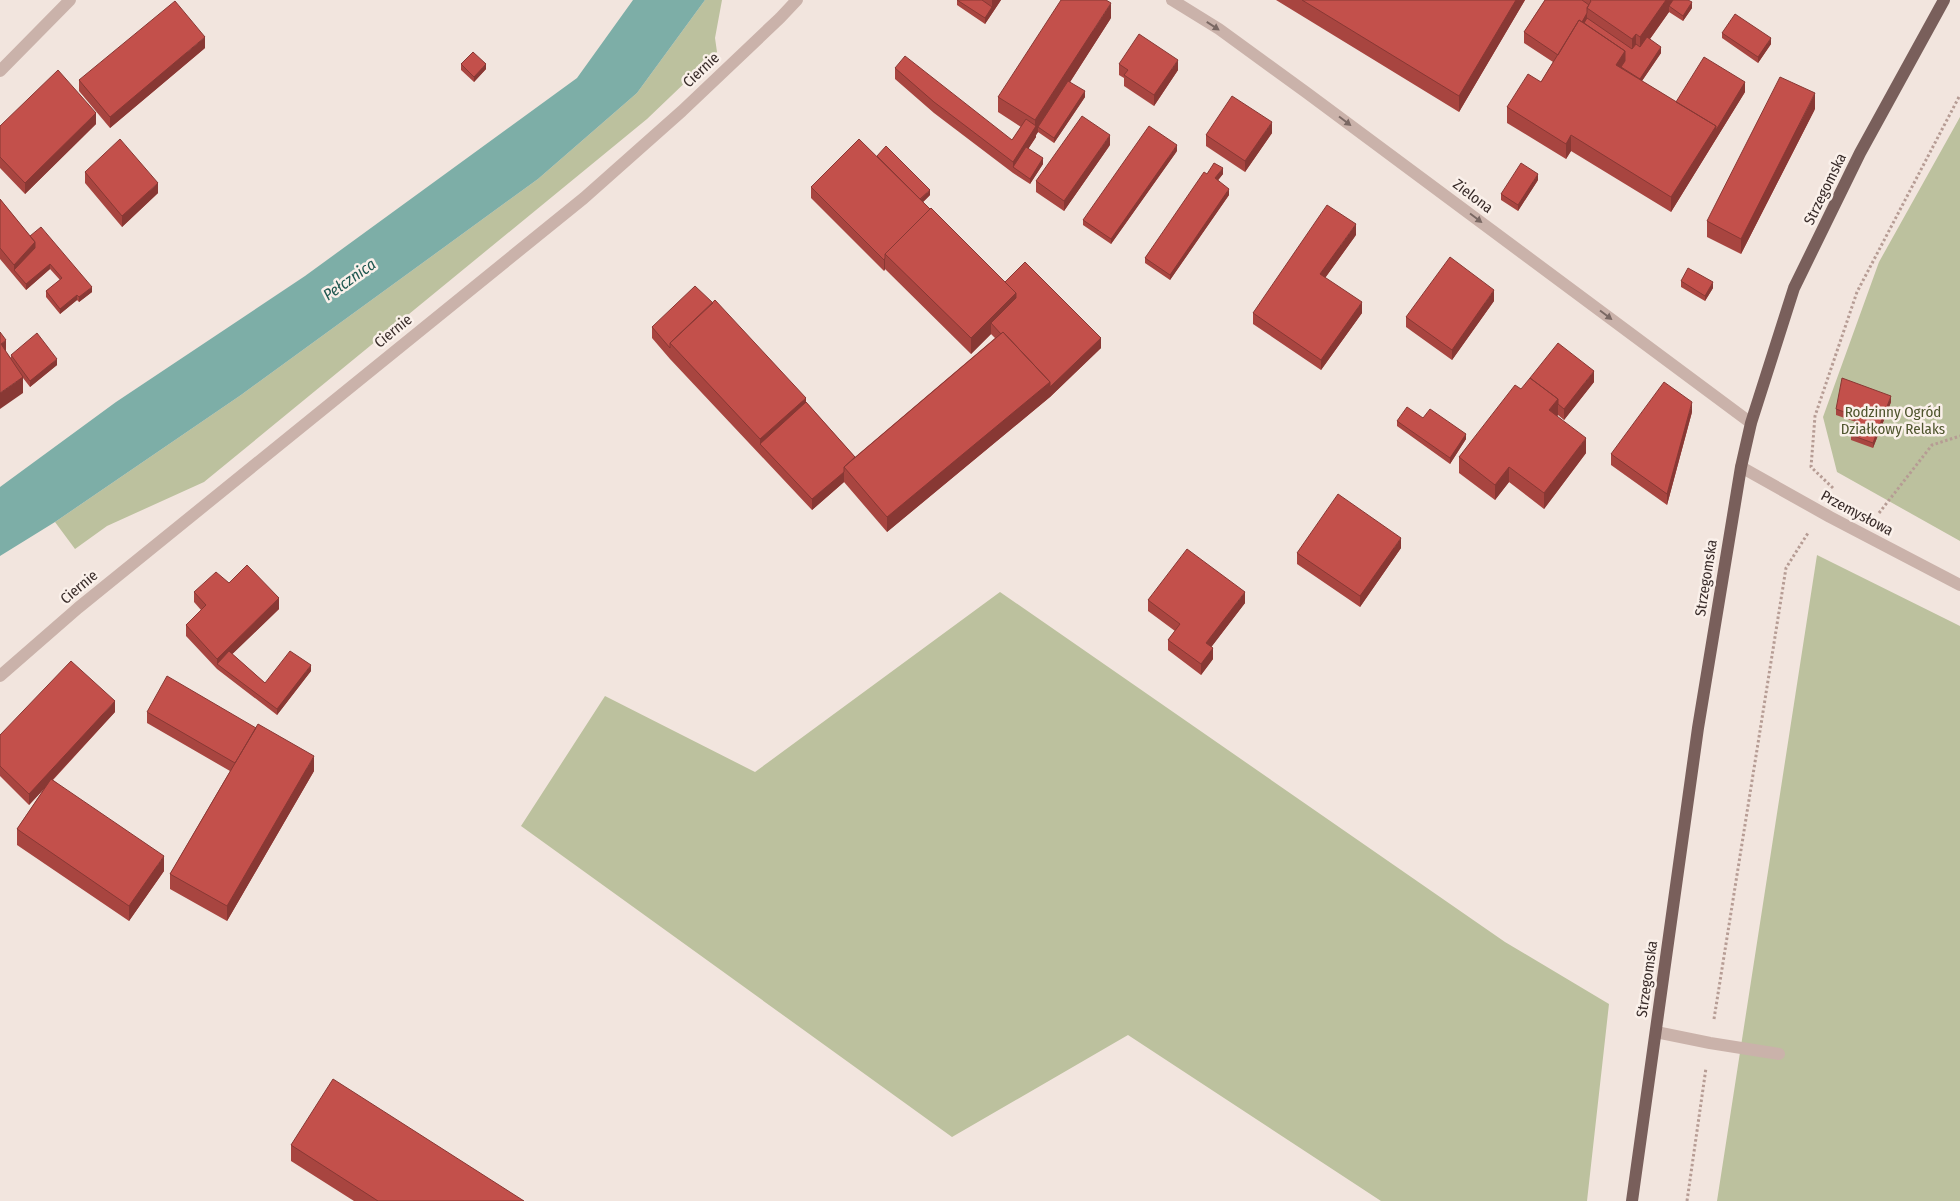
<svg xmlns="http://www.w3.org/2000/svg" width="1960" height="1201" font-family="'Fira Sans Condensed',sans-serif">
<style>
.green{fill:#bcc19e}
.water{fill:#7daea7}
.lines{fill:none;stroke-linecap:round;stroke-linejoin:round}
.path{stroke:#b69c94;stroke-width:3;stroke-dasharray:2.5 2.5;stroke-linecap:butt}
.minor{stroke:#cab2aa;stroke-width:12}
.major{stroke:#795f5b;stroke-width:12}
.wall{fill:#a84540}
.shaded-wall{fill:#883834}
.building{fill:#c3504b;stroke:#883834}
.oneway{fill:#7a6863}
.labels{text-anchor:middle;stroke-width:5;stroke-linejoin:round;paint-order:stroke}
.street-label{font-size:15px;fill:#382b29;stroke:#faf0ea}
.park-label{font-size:15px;fill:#4f552e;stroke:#faf0ea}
.water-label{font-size:16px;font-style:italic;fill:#205851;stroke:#faf0ea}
</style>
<rect width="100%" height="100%" fill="#f2e5de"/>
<path class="green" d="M705 0H722L715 38 717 52 647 119 204 482 107 526 75 549 55 522 241 395 538 179 637 93Z
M1960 117V541L1837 472 1823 417 1879 262Z
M1817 555 1960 626V1201H1717Z
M1000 592 1505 942 1609 1004 1587 1201H1381L1128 1035 952 1137 521 826 605 696 755 772Z"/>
<path class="water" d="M633 0H705L637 93 538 179 241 395 55 522 0 556V487L116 402 305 276 577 78Z"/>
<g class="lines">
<path class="path" d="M1833 488 1811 467 1815 416 1857 292 1960 95
M1879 513 1932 445 1960 436
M1714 1019 1786 568 1808 533
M1687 1201 1706 1068"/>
<path class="minor" d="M1172 0 1219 29 1307 93 1751 423
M0 71 70 0
M1741 467 1830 517 1960 585
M0 676 78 608 584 198 682 111 780 18 797 0
M1656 1032 1710 1043 1779 1054"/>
<path class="major" d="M1632 1201 1698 728 1741 467 1751 423 1794 288 1860 153 1944 0"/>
</g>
<path class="wall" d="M957 0H1001L985 24 957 5Z
M1276 0H1525L1459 112Z
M1545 0H1688L1692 8 1683 21 1669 12 1650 39 1661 53 1642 81 1676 102 1745 92 1671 212 1571 151 1566 159 1507 123V107L1541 82 1553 62 1524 43V32Z
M1111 18 1070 82 1085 97 1054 143 1038 132 1036 135V137L1028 149 1043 164 1030 184 1013 173 934 113 895 79V68L1012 140 1021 127 998 112V97Z
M1722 33 1771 44 1758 63 1722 38Z
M205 48 110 128 79 91V80Z
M461 64 486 69 474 82 461 70Z
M1119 64 1178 70 1154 106 1124 86V78L1119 75Z
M1815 109 1741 254 1707 237V221Z
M96 124 25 194 0 168V126Z
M1272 133 1245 172 1206 146V135Z
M1110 145 1064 211 1036 192V181Z
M1177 151 1111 244 1083 225V220Z
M877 156 930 195 923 202 1005 282 1101 348 1050 397 887 532 844 482 812 510 670 359 652 338V327L806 402 855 457 995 338 991 334 971 354 885 269 884 271 811 198V187Z
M85 172 158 193 122 227 85 183Z
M1207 174H1223L1218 180 1229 195 1170 280 1145 263V258Z
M1538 180 1518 211 1501 200V194Z
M0 199 30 236 92 292 79 302 77 300 60 314 46 297V291L60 280 50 269 26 290 0 259Z
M1356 235 1325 278 1362 313 1321 370 1253 324V313Z
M1681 281 1713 288 1705 301 1681 287Z
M1494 301 1452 360 1406 327V317Z
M6 352 11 358V355L57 365 30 387 23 378V393Z
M1594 382 1564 420 1558 415 1557 416 1586 453 1544 509 1509 482 1495 500 1459 473V457L1521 389Z
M1891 402 1873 448 1851 440V435L1856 422 1836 415V409Z
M1692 412 1667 505 1611 465V454Z
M1423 418 1466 439 1450 464 1397 426V421Z
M1401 548 1360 607 1297 564V553Z
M229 583 279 609 232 654 265 683 311 671 277 715 217 669 186 636V625L201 610 194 602V592Z
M1148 600 1245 603 1211 647 1213 659 1201 675 1168 650V640L1175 631 1148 611Z
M115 712 53 780 164 871 129 921 17 845V829L44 789 29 805 0 776V735Z
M147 712 314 771 227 921 170 889V874L230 771 147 723Z
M291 1145 524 1201H354L291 1161Z"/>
<path class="shaded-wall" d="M992 0H1001L985 24V18L992 7Z
M1516 0H1525L1459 112V96Z
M1666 0H1676L1669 6V12L1640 53V37Z
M1692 2V8L1683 21V16Z
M1111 3V18L1040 129 1038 127V132L1036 135V137L1015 169 1013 167V162L1035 127V120Z
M1587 13V24L1560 56Z
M1636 34V49L1632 54V39Z
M205 37V48L110 128V117Z
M1771 38V44L1758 63V57Z
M1661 47V53L1635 91V86Z
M1625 51V66L1619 76 1616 65Z
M1178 60V70L1154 106V95Z
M486 64V69L474 82V77Z
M1745 82V92L1671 212V197L1716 126Z
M1085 91V97L1054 143V138Z
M1815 93V109L1741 254V239Z
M96 113V124L25 194V183Z
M1272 122V133L1245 172V161Z
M1110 135V145L1064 211V201Z
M1571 135V151L1566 159V144Z
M1177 145V151L1111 244V239Z
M1043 158V164L1030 184V179Z
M1223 168V174L1215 184V178Z
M1538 174V180L1518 211V205Z
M158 183V193L122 227V216Z
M1229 189V195L1170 280V275Z
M930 190V195L918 207V202Z
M1356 224V235L1320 285V274Z
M35 242V253L14 270V265Z
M885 258V269L884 271V260Z
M50 264V269L26 290V284Z
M1713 282V288L1705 301V296Z
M92 287V292L79 302V297Z
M1494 290V301L1452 360V350Z
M1016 293V308L991 323V334L971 354V338Z
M77 295V300L60 314V309Z
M1362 302V313L1321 370V360Z
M1101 338V348L1050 397 887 532V517Z
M6 340V356L1 344Z
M57 359V365L30 387V381Z
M1594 371V382L1564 420V409Z
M23 377V393L0 409V393Z
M1891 396V402L1873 448V443Z
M806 398V413L760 444V455V439Z
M1558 399V415L1549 426V410Z
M1692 402V412L1667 505V494Z
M1466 434V439L1450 464V458Z
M1586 438V453L1544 509V493Z
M1509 467V482L1495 500V485Z
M844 472V482L812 510V499Z
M1401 538V548L1360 607V596Z
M1245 592V603L1206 654V643Z
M279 598V609L220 666 217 664V669V659Z
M1213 648V659L1201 675V664Z
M311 665V671L277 715V709Z
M115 701V712L29 805V794Z
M314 756V771L227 921V906Z
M164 856V871L129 921V906Z"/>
<path class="building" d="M957 0H982L992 7 985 18Z
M1061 0H1106L1111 3 1035 120 998 97Z
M1302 0H1516L1459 96Z
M1545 0H1582L1589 5 1587 8V13L1582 22 1579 20 1558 55 1524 32Z
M1590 0H1666L1640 37 1636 34 1632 39 1587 8 1591 1Z
M1673 0H1688L1692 2 1683 16 1669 6Z
M175 1 205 37 110 117 79 80Z
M1735 14 1771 38 1758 57 1722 33Z
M1587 18 1632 49 1636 44 1640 47 1647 37 1661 47 1640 79 1621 67 1625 61V51L1584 23Z
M1579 20 1625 51 1616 65 1716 126 1671 197 1571 135 1566 144 1507 107 1528 74 1541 82Z
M1139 34 1178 60 1154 95 1124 75 1128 70 1119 64Z
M473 52 486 64 474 77 461 64Z
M905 56 1012 140 1026 119 1036 126 1013 162 934 102 895 68Z
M1704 57 1745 82 1716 130V126L1676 102Z
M58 70 96 113 25 183 0 157V126Z
M1780 77 1815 93 1741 239 1707 221Z
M1068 81 1085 91 1054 138 1038 127Z
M1232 96 1272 122 1245 161 1206 135Z
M1082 116 1110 135 1064 201 1036 181Z
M1149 126 1177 145 1111 239 1083 220Z
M120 139 158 183 122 216 85 172Z
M859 139 930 209 885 254V258L884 260 811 187Z
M886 146 930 190 920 199 877 156Z
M1026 147 1043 158 1030 179 1013 167Z
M1214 163 1223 168 1215 178 1229 189 1170 275 1145 258 1204 172 1207 174Z
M1521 163 1538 174 1518 205 1501 194Z
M0 199 35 242 14 265 0 248Z
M1327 205 1356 224 1320 274 1362 302 1321 360 1253 313Z
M931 208 1016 293 971 338 885 254Z
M41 227 92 287 79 297 77 295 60 309 46 291 62 278 50 264 26 284 14 270 35 248V242L30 236Z
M1450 257 1494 290 1452 350 1406 317Z
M1025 262 1101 338 1050 387V382L1003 332 1001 334 991 323 1016 298V293L1005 282Z
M1688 268 1713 282 1705 296 1681 281Z
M695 286 713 303 670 343V348L652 327Z
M715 300 806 398 760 439 670 343Z
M0 332 6 340 1 344 23 377 0 393Z
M1003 332 1050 382 887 517 844 467Z
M37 333 57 359 30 381 11 355Z
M1558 343 1594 371 1564 409 1558 404V399L1530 378Z
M1530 378 1558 399 1549 410 1586 438 1544 493 1509 467 1495 485 1459 457 1515 385 1521 389Z
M1842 378 1891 396 1873 443 1851 435 1858 417 1836 409Z
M1664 382 1692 402 1667 494 1611 454Z
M806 402 855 457 844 467V472L812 499 760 444Z
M1407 407 1423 418 1430 409 1466 434 1450 458 1397 421Z
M1338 494 1401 538 1360 596 1297 553Z
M1187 549 1245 592 1206 643 1213 648 1201 664 1168 640 1180 624 1148 600Z
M247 565 279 598 217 659 186 625 206 605 194 592 216 572 229 583Z
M229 651 265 683 290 651 311 665 277 709 217 664Z
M71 661 115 701 29 794 0 766V735Z
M167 676 256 728 235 763 147 712Z
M258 724 314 756 227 906 170 874Z
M51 779 164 856 129 906 17 829Z
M333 1079 524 1201H378L291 1145Z"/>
<defs><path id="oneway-solid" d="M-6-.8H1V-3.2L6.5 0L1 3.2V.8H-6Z" transform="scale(1.25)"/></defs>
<g class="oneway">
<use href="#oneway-solid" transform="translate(1213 26) rotate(33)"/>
<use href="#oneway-solid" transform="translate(1345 121) rotate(37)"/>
<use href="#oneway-solid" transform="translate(1476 218) rotate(37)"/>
<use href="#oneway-solid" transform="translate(1606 315) rotate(37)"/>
</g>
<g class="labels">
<g class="street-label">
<text transform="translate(701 70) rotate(-43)" y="5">Ciernie</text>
<text transform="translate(1825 189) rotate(-64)" y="5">Strzegomska</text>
<text transform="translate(1473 196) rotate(37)" y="5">Zielona</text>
<text transform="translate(393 331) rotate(-39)" y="5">Ciernie</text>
<text transform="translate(1857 513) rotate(28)" y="5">Przemysłowa</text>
<text transform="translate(1706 578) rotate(-81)" y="5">Strzegomska</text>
<text transform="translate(79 587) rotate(-40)" y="5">Ciernie</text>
<text transform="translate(1647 979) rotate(-82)" y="5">Strzegomska</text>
</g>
<g class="park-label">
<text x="1893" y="417">Rodzinny Ogród<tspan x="1893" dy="17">Działkowy Relaks</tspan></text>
</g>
<g class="water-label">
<text transform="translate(349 279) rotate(-35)" y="6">Pełcznica</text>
</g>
</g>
</svg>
